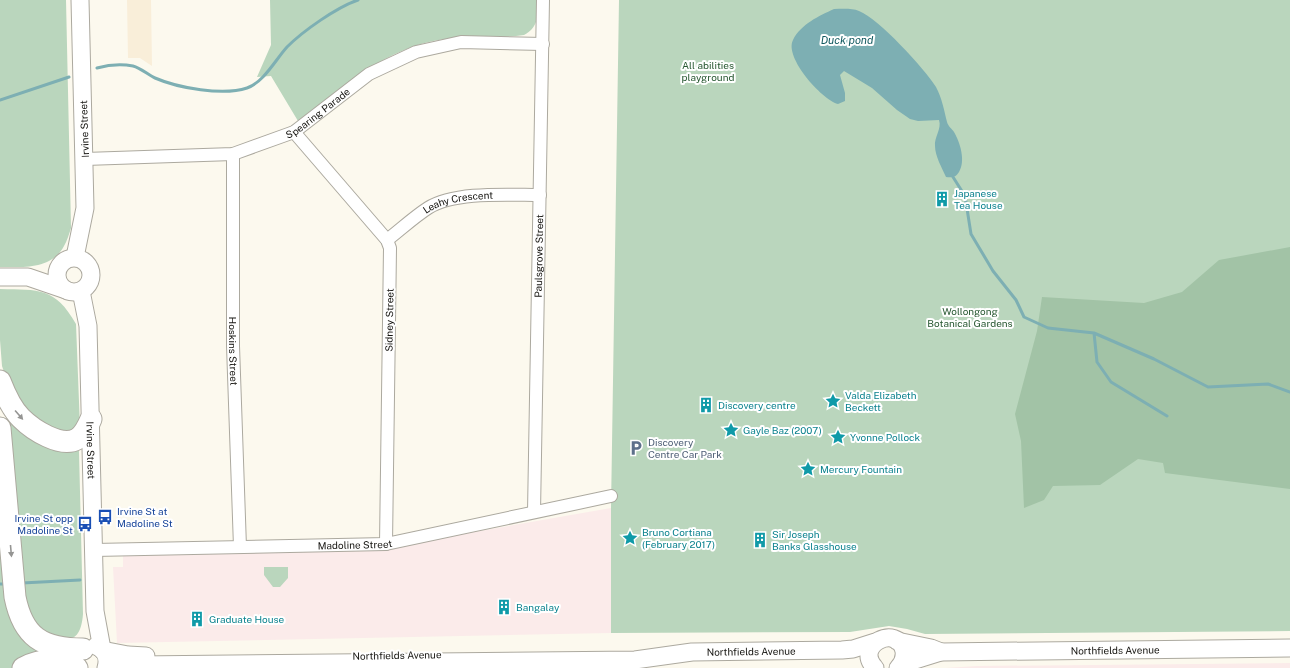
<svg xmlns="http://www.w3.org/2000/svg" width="1290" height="668" font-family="'Public Sans',sans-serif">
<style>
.commercial{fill:#f9eed9}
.education{fill:#fbebea}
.green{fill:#bad6bd}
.forest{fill:#a2c3a6}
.water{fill:#7dafb3}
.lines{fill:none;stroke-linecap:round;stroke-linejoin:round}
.stream{stroke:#7dafb3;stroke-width:3}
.street-casing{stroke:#aca99f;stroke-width:14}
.secondary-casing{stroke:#aca99f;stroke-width:19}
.highway-casing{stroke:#aca99f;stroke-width:23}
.street{stroke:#fff;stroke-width:12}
.secondary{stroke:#fff;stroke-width:17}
.highway{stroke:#fff;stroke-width:21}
.oneway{fill:#959593}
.labels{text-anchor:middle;stroke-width:4;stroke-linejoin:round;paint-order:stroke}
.park-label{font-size:10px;fill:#25562f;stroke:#fff}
.street-label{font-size:10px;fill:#14130f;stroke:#fff}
.culture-label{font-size:10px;fill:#0d838f;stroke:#fff;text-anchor:start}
.service-label{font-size:10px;fill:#4e5e75;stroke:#fff;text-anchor:start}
.transit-label{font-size:10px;fill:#164399;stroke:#fff;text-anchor:start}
.water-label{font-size:11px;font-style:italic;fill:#135a60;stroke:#fff}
</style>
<rect width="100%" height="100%" fill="#fcf9ee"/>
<path class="commercial" d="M127 0H151L152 66 140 58H128Z"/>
<path class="education" d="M611 508V633L117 643 113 567H123V555L389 547Z
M1290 663V668H945L977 666Z"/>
<path class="green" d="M0 0H66L71 228C69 234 67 241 64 246 51 270 23 267 0 267Z
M270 0H538C538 15 539 27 524 35 498 39 471 35 445 39 386 46 344 88 298 121L271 76 257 77 271 45Z
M619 0H1290V631L925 634 907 629 889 626 850 632 611 633V508Z
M0 289C39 290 55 287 76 324L80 428 74 438 35 423 7 381 2 366 0 340Z
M6 413 52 443 79 451 83 614C80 650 63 638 37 630L22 592Z
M0 483 9 596 50 657 17 668H0Z
M264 567H288V578L280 587H273L264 575Z"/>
<path class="forest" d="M1290 247V489L1165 473 1163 463 1138 459 1100 485 1053 486 1044 500 1024 508 1021 441 1015 414 1037 331 1042 297 1144 303 1182 292 1219 260Z"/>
<path class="water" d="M834 9C842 9 852 8 859 11 879 19 924 68 936 87 942 98 944 110 947 122 948 126 952 129 954 132 960 142 966 161 959 172 956 177 952 178 946 177 942 168 935 156 935 146 934 137 942 129 939 120L918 121 910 119 897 110 872 88 844 71 840 75 845 93V101L838 104C821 99 784 57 793 40 801 24 819 16 834 9Z"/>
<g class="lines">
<path class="stream" d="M97 68C108 65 122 64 133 66 141 68 148 75 155 78 178 88 223 96 247 88 264 82 276 59 287 47 303 31 337 7 358 0
M0 100 69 77
M953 177 965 196 971 234 993 271 1016 300 1024 317 1048 328 1094 333 1154 359 1208 387 1268 384 1290 392
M1094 333 1097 362 1111 382 1167 416
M22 583 80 580
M0 584H3"/>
<defs>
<g id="street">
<path d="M294 132 387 240 390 248 386 544"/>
<path id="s1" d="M233 154V346L240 547"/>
<path id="s2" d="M85 159 233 154 294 132 369 74 416 52 461 42 543 44"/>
<path id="s3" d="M387 240C400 230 414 217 428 208 455 191 509 195 540 195"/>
<path id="s4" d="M534 512 543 0"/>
<path id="s5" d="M94 550 386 544 611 496"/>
</g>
<g id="secondary">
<path d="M75 257 85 208 80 0"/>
<circle cx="74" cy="275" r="17"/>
<path d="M0 277H28L66 290"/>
<path id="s6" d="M81 291 88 326 95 611 102 649"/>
<path d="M897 641 931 648 941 652"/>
<path d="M96 646C106 650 109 658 106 668"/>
<path d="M102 650 128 655 146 656"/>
<path id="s7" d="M902 664 941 652 1290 648"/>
<path id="s8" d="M119 668 137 665 635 660 692 652 842 650 853 649 875 642"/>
<path d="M875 668C853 645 898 623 904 651 905 658 903 663 898 668"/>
</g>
<path id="highway" d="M0 381C5 394 11 408 21 418 33 430 61 448 77 439 84 435 88 426 91 419
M0 428 15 597C23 637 42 649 83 649
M23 668C42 658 59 658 77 668"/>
</defs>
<use href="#street" class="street-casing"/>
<use href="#secondary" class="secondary-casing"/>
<use href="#highway" class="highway-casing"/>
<use href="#street" class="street"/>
<use href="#secondary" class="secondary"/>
<use href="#highway" class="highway"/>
</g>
<defs><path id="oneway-solid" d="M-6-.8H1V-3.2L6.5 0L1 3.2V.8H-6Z"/></defs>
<g class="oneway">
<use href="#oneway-solid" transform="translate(19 415) rotate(49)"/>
<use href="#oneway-solid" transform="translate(11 551) rotate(85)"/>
</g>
<defs>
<symbol id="building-bare" viewBox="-9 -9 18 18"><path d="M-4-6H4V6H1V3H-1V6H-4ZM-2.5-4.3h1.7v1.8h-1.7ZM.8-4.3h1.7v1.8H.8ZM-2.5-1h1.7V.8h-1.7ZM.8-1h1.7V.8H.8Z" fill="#0f9aa8" stroke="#fff" stroke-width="2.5" paint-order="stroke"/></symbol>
<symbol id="sight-bare" viewBox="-9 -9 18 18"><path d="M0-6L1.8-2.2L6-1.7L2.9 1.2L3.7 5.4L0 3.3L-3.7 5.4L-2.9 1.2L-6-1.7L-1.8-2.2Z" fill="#0f9aa8" stroke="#fff" stroke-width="2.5" paint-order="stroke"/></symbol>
<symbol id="parking-bare" viewBox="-9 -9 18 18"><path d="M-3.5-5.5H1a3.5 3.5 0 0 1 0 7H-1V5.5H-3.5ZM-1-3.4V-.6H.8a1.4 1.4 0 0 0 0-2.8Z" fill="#5c6f8a" stroke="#fff" stroke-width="2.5" paint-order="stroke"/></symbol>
<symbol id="bus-bare" viewBox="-9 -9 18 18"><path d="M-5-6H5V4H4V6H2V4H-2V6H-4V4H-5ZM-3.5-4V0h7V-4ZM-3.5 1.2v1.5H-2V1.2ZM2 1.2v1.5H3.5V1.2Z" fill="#1a4fb4" stroke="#fff" stroke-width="2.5" paint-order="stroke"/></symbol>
</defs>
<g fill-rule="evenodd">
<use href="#building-bare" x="931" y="188" width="22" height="22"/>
<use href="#sight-bare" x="822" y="390" width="22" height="22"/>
<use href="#building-bare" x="695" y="394" width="22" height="22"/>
<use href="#sight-bare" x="720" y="419" width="22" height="22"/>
<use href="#sight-bare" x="827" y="426" width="22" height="22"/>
<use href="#parking-bare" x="625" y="437" width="22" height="22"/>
<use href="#sight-bare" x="797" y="458" width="22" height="22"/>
<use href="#bus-bare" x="94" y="506" width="22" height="22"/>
<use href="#bus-bare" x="74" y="513" width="22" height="22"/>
<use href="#sight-bare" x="619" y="527" width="22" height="22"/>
<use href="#building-bare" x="749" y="529" width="22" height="22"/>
<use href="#building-bare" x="493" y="596" width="22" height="22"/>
<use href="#building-bare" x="186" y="608" width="22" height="22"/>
</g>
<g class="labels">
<g class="park-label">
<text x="708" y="69">All abilities<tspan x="708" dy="12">playground</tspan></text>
<text x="970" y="315">Wollongong<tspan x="970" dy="12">Botanical Gardens</tspan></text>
</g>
<g class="street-label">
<text dy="4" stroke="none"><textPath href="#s2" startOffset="243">Spearing Parade</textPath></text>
<text transform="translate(84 129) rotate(-92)" y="4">Irvine Street</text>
<text dy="4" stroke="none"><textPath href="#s3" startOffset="83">Leahy Crescent</textPath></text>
<text dy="4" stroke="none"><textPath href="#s4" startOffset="256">Paulsgrove Street</textPath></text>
<text transform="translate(389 320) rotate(-89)" y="4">Sidney Street</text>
<text dy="4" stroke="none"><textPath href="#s1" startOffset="197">Hoskins Street</textPath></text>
<text dy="4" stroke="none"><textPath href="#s6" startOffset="160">Irvine Street</textPath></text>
<text dy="4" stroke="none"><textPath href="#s5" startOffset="261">Madoline Street</textPath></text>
<text dy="4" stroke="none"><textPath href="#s7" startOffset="215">Northfields Avenue</textPath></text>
<text dy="4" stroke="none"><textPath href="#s8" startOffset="633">Northfields Avenue</textPath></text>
<text transform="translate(397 655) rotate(-1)" y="4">Northfields Avenue</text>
</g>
<g class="culture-label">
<text x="954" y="197">Japanese<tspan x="954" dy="12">Tea House</tspan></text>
<text x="845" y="399">Valda Elizabeth<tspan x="845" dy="12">Beckett</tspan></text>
<text x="718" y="409">Discovery centre</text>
<text x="743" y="434">Gayle Baz (2007)</text>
<text x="850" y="441">Yvonne Pollock</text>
<text x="820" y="473">Mercury Fountain</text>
<text x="642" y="536">Bruno Cortiana<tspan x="642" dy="12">(February 2017)</tspan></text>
<text x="772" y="538">Sir Joseph<tspan x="772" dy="12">Banks Glasshouse</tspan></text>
<text x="516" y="611">Bangalay</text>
<text x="209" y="623">Graduate House</text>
</g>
<g class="service-label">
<text x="648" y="446">Discovery<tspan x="648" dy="12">Centre Car Park</tspan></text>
</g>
<g class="transit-label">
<text x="117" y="515">Irvine St at<tspan x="117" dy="12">Madoline St</tspan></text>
<text x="73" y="522" text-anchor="end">Irvine St opp<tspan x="73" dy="12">Madoline St</tspan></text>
</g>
<g class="water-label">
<text x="847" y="44">Duck pond</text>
</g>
</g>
</svg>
